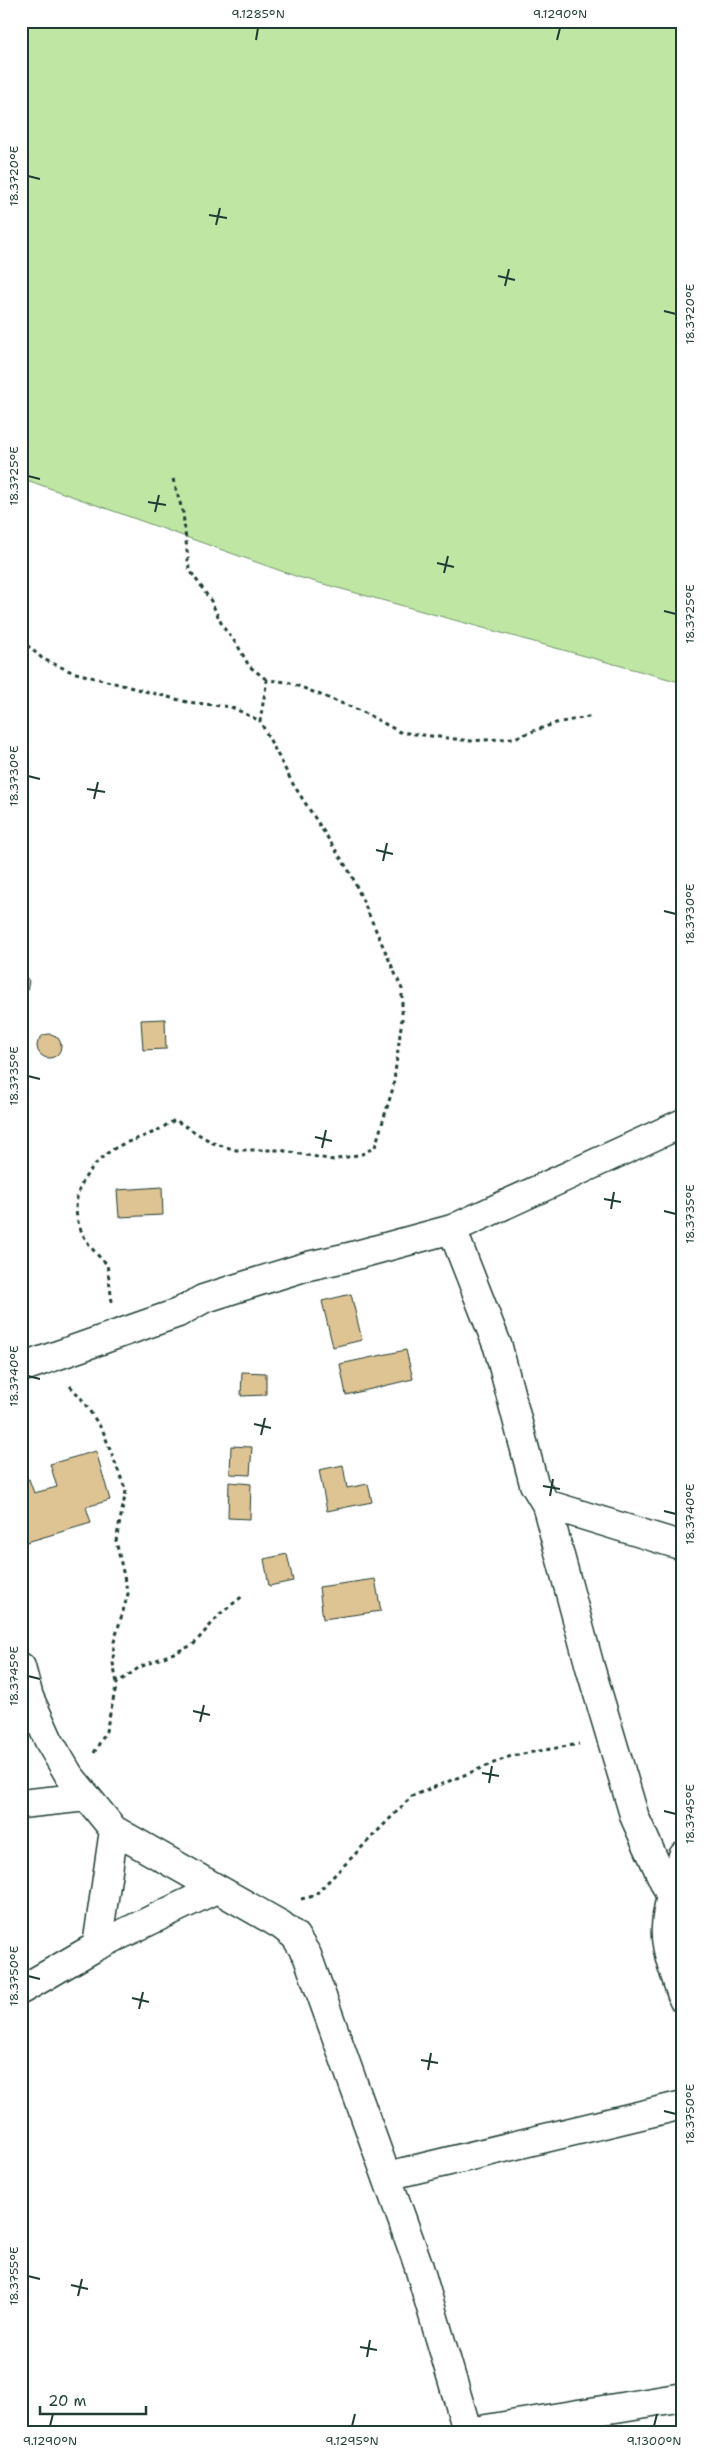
<svg xmlns="http://www.w3.org/2000/svg" width="704" height="2454" font-family="'Shantell Sans',sans-serif">
<style>
.green{fill:#bfe7a3;stroke:#6f926c}
.building{fill:#dec393;stroke:#1f3d34}
.lines{fill:none;stroke-linecap:round;stroke-linejoin:round}
.street-casing{stroke:#1f3d34;stroke-width:31}
.path{stroke:#1f3d34;stroke-width:3;stroke-dasharray:4 4;stroke-linecap:butt}
.street{stroke:#fff;stroke-width:28}
.ticks{fill:none;stroke:#1f3d34;stroke-width:2}
.neatline{fill:none;stroke:#1f3d34;stroke-width:2}
.ticks-label{font-size:12px;text-anchor:middle;fill:#1f3d34}
</style>
<rect width="100%" height="100%" fill="#fff"/>
<filter id="ink" filterUnits="userSpaceOnUse"><feTurbulence type="fractalNoise" baseFrequency=".02" numOctaves="2"/><feDisplacementMap in="SourceGraphic" scale="10" xChannelSelector="R" yChannelSelector="G"/><feConvolveMatrix kernelMatrix="1 2 1 2 8 2 1 2 1" color-interpolation-filters="sRGB"/></filter>
<g filter="url(#ink)">
<path class="green" d="M21 21H683V683L298 577 21 478Z"/>
<path class="building" d="M21 971 29 981 27 992 21 995Z
M165 1019 166 1049 143 1050 141 1020Z
M37 1046a12 12 0 1 1 24 0a12 12 0 1 1-24 0Z
M162 1187 163 1215 119 1217 117 1190Z
M351 1294 362 1340 333 1347 322 1301Z
M406 1350 413 1379 346 1395 340 1364Z
M242 1372 266 1373V1395L241 1396Z
M231 1446 252 1447 250 1475 230 1474Z
M96 1451 110 1500 86 1507 91 1523 27 1542 21 1522V1481L29 1479 34 1493 57 1487 50 1464Z
M343 1465 347 1488 368 1484 372 1502 327 1511 319 1470Z
M229 1482 251 1484 250 1519 228 1518Z
M287 1554 293 1581 269 1586 264 1559Z
M375 1579 381 1611 323 1619 319 1587Z"/>
<g class="lines">
<defs>
<path id="street" d="M452 1229 498 1347 534 1484 546 1504 590 1667 635 1818 671 1897
M21 1368 178 1313 203 1299 234 1289 308 1266 349 1257 452 1229 683 1123
M546 1504 683 1546
M21 1667 29 1697 49 1741 69 1775 114 1830 281 1925 295 1936 307 1955 418 2264 468 2433
M21 1804 87 1797
M683 1856C676 1880 667 1903 666 1928 664 1948 677 1979 683 1999
M97 1946 114 1830
M21 1990 97 1946 216 1889
M387 2176 683 2105
M468 2432 683 2397"/>
</defs>
<use href="#street" class="street-casing"/>
<path class="path" d="M173 479 183 513 189 569 211 601 223 627 238 646 249 666 267 680
M21 640 43 659 72 672 187 702 231 707 260 721
M112 1302 107 1264C66 1228 65 1186 109 1152 121 1143 138 1139 152 1133 160 1130 167 1124 175 1120L213 1143 236 1150H280L333 1160 362 1154 375 1147 393 1088 402 1019V989L351 874 293 784 260 721 267 680 288 682 361 711 400 732 471 741 514 738 556 723 593 716
M70 1386 81 1398 103 1431 126 1491 116 1541 128 1594 114 1642 113 1663 117 1683
M94 1753 106 1731 117 1683 140 1667 193 1645 220 1614 244 1595
M301 1899 314 1896 412 1796 511 1756 579 1744"/>
<use href="#street" class="street"/>
</g>
</g>
<path class="ticks" d="M256 40 258 28M557 40 560 28M28 176 40 179M209 215 227 218M216 225 220 208M498 276 515 280M505 286 509 269M664 311 676 314M28 476 40 479M148 502 166 505M155 512 159 495M437 563 454 567M444 573 448 556M664 611 676 614M28 776 40 779M87 789 105 792M94 799 98 782M376 850 393 854M383 861 387 843M664 911 676 914M28 1076 40 1079M315 1137 332 1141M322 1148 326 1130M604 1199 621 1202M611 1209 614 1192M664 1211 676 1214M28 1376 40 1379M254 1424 271 1428M261 1435 265 1418M543 1486 560 1489M550 1496 553 1479M664 1511 676 1514M28 1676 40 1679M193 1711 210 1715M200 1722 204 1705M482 1773 499 1776M489 1783 492 1766M664 1811 676 1814M28 1976 40 1979M132 1998 149 2002M139 2009 143 1992M421 2060 438 2063M428 2070 431 2053M664 2111 676 2114M28 2276 40 2279M71 2285 88 2289M78 2296 82 2279M360 2347 377 2350M367 2357 370 2340M50 2426 53 2414M352 2426 355 2414M654 2426 657 2414"/>
<rect width="704" height="2454" fill="none" stroke="#fff" stroke-width="55"/>
<path d="M40 2406v8h106v-8" fill="none" stroke="#1f3d34" stroke-width="2.5"/>
<text x="48" y="2406" font-size="15" fill="#1f3d34" stroke="#ffffff" stroke-width="4" paint-order="stroke">20 m</text>
<rect x="28" y="28" width="648" height="2398" class="neatline"/>
<g class="ticks-label">
<text x="258" y="18">9.1285°N</text>
<text x="560" y="18">9.1290°N</text>
<text transform="translate(14 176) rotate(-90)" y="4">18.3720°E</text>
<text transform="translate(690 314) rotate(-90)" y="4">18.3720°E</text>
<text transform="translate(14 476) rotate(-90)" y="4">18.3725°E</text>
<text transform="translate(690 614) rotate(-90)" y="4">18.3725°E</text>
<text transform="translate(14 776) rotate(-90)" y="4">18.3730°E</text>
<text transform="translate(690 914) rotate(-90)" y="4">18.3730°E</text>
<text transform="translate(14 1076) rotate(-90)" y="4">18.3735°E</text>
<text transform="translate(690 1214) rotate(-90)" y="4">18.3735°E</text>
<text transform="translate(14 1376) rotate(-90)" y="4">18.3740°E</text>
<text transform="translate(690 1514) rotate(-90)" y="4">18.3740°E</text>
<text transform="translate(14 1676) rotate(-90)" y="4">18.3745°E</text>
<text transform="translate(690 1814) rotate(-90)" y="4">18.3745°E</text>
<text transform="translate(14 1976) rotate(-90)" y="4">18.3750°E</text>
<text transform="translate(690 2114) rotate(-90)" y="4">18.3750°E</text>
<text transform="translate(14 2276) rotate(-90)" y="4">18.3755°E</text>
<text x="50" y="2445">9.1290°N</text>
<text x="352" y="2445">9.1295°N</text>
<text x="654" y="2445">9.1300°N</text>
</g>
</svg>
